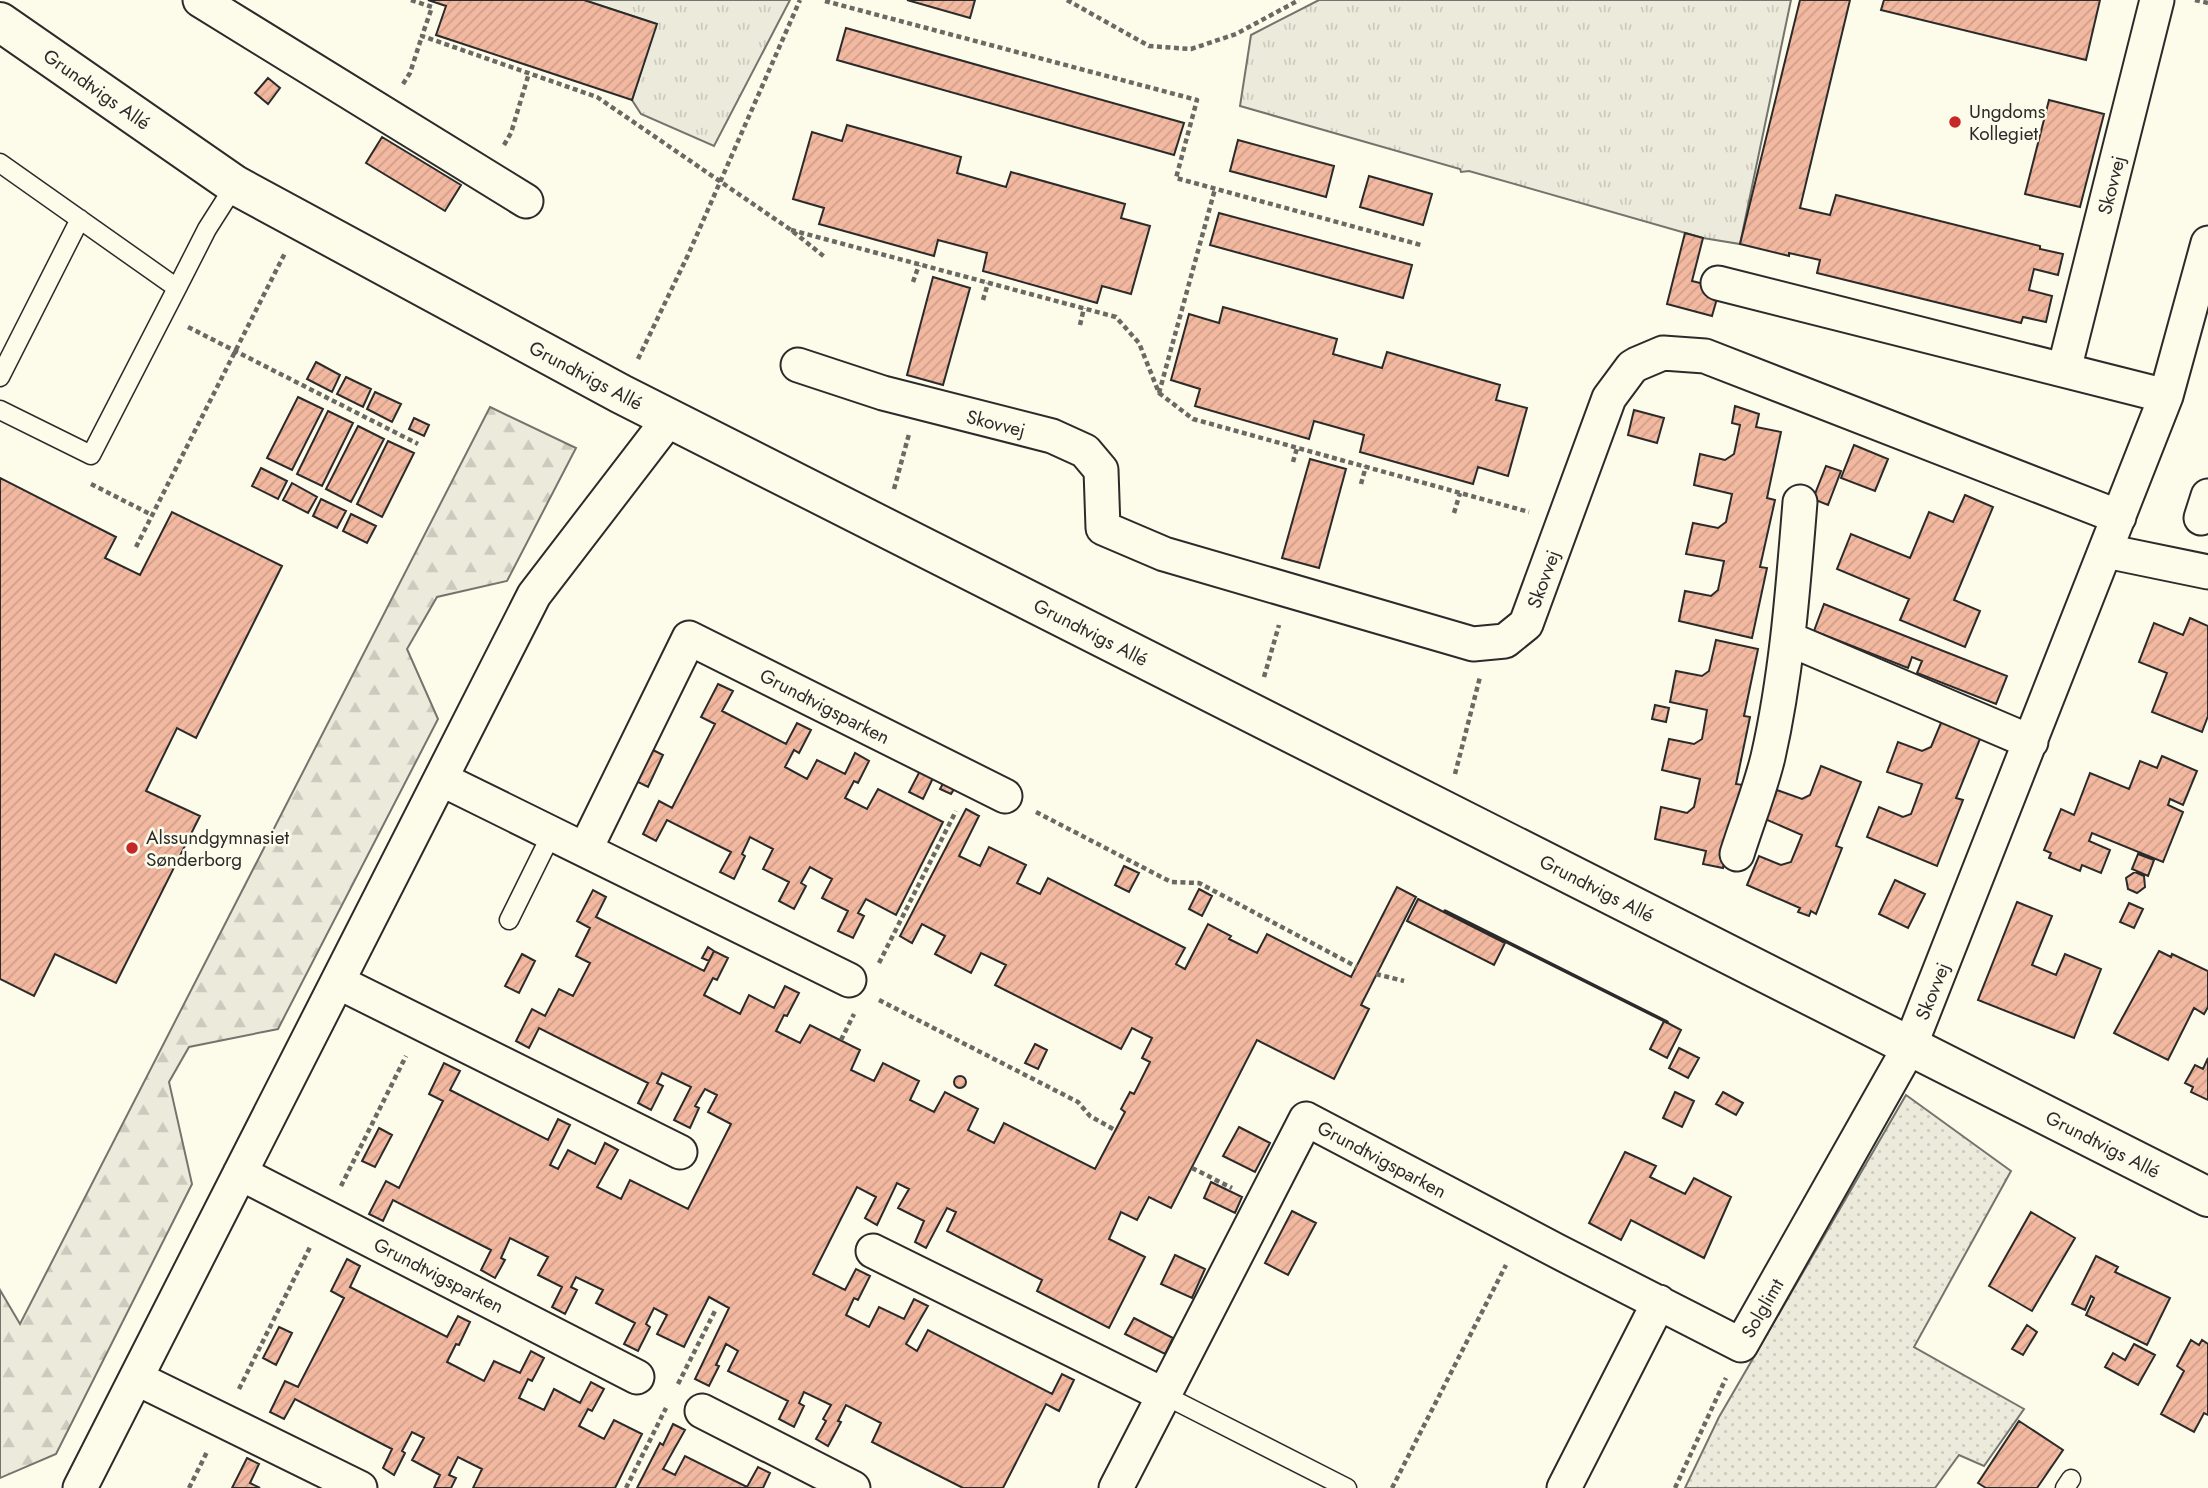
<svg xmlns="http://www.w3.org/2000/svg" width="2208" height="1488" font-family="Jost,sans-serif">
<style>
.grass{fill:url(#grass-dots);stroke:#74746e;stroke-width:2}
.forest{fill:url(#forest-firs);stroke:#74746e;stroke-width:2}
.park{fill:url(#park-tufts);stroke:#74746e;stroke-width:2}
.building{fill:url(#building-hatch);stroke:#2b2b2b;stroke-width:2}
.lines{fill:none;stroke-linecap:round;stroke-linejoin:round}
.service-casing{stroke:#2b2b2b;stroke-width:21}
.minor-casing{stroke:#2b2b2b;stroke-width:37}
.tertiary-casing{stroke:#2b2b2b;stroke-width:42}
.path{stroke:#6a6964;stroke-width:4.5;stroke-dasharray:5 3.5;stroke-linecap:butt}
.service{stroke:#fdfbea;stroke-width:18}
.minor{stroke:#fdfbea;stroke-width:33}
.tertiary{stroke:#fdfbea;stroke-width:38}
.wall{stroke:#2b2b2b;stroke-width:3.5}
.poi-dot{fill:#c62828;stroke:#fdfbea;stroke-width:2.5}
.labels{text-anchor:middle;stroke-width:5;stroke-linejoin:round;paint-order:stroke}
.street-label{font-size:19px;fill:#2b2b2b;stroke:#fdfbea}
.poi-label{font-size:19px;fill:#2b2b2b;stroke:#fdfbea;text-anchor:start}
</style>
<defs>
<pattern id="grass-dots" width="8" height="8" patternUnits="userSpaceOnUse" patternTransform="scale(1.75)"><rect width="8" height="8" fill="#ecebdb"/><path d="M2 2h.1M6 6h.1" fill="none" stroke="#cbcabc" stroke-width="1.8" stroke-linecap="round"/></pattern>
<pattern id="forest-firs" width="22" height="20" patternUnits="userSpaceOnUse" patternTransform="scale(1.75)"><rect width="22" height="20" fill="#ecebdb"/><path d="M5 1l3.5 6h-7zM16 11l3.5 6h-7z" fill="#cbcabc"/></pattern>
<pattern id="park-tufts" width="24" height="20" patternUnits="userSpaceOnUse" patternTransform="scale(1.75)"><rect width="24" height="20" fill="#ecebdb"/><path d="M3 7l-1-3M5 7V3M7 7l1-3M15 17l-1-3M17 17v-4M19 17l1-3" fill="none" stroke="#cbcabc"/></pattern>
<pattern id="building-hatch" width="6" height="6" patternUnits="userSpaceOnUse" patternTransform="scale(1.75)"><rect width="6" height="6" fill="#f2b8a0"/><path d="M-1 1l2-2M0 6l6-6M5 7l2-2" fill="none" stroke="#d09e8a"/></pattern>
</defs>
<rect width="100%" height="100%" fill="#fdfbea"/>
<path class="grass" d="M1906 1095 2011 1171 1914 1347 2024 1409 1984 1466 1959 1455 1935 1488H1685L1719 1417Z"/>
<path class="forest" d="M490 407 576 448 507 581 437 597 407 649 438 719 278 1029 189 1047 169 1082 192 1184 56 1454 0 1478V1290L20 1324Z"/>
<path class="park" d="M584 0H790L714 146 641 114 632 100 656 24Z
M1319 0H1791L1740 244 1703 238 1469 171 1461 172 1460 169 1240 106 1251 35Z"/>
<path class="building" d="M428 0H584L657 24 632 100 436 35 446 6Z
M907 0H975L970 18Z
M1800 0H1850L1800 208 1830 215 1836 195 2040 246V249L2063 254 2058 275 2034 269 2029 290 2052 296 2046 322 2023 317 2021 323 1817 273 1820 260 1789 253V256L1740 244Z
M1884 0H2100L2086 60 1881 10Z
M846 28 1184 123 1174 155 837 60Z
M268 78 280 88 268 104 255 93Z
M2049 100 2104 114 2080 207 2025 194Z
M847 125 961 157 957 173 1006 187 1011 172 1125 204 1121 218 1150 226 1131 294 1102 286 1097 303 983 271 987 253 938 240 934 256 819 224 824 208 793 199 812 132 842 141Z
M382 137 461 185 445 211 366 163Z
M1238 140 1334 166 1326 197 1230 171Z
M1369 176 1432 194 1423 225 1360 207Z
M1219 213 1412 265 1403 298 1210 245Z
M1685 233 1703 238 1692 281 1720 288 1712 316 1667 304Z
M933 277 970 288 943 385 907 375Z
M1223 307 1337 339 1333 354 1382 368 1387 352 1500 385 1496 400 1527 408 1508 476 1478 467 1473 484 1360 452 1364 435 1314 421 1309 439 1195 406 1200 389 1171 380 1189 314 1219 323Z
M316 362 340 375 332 392 307 379Z
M346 377 371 389 363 407 337 394Z
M375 392 401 404 392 422 367 409Z
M298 397 323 409 292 470 267 458Z
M1735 406 1759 414 1756 427 1781 432 1767 498 1775 500 1760 567 1767 568 1752 638 1679 621 1685 591 1711 596 1718 590 1724 561 1686 554 1693 523 1718 528 1726 522 1732 494 1694 485 1700 454 1725 460 1734 454 1740 425 1732 423Z
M1634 410 1664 418 1657 443 1628 435Z
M328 411 353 423 322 486 297 474Z
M414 418 429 425 424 436 409 429Z
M358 426 384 439 351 502 326 489Z
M388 441 414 453 382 517 357 504Z
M1854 445 1888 459 1875 491 1841 478Z
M1310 459 1346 469 1319 568 1282 558Z
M1826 466 1841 471 1828 505 1813 499Z
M261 468 287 481 278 499 252 486Z
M0 478 116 537 105 558 140 575 172 512 282 566 196 738 177 728 146 791 200 816 116 983 55 954 34 996 0 979Z
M292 483 317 497 308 513 283 500Z
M1965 495 1993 507 1954 600 1980 611 1965 647 1900 620 1909 599 1837 569 1851 534 1910 558 1929 512 1953 522Z
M321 499 346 511 337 528 313 516Z
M351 514 376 526 367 543 343 531Z
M1824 604 2007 676 1996 704 1917 673 1922 661 1912 657 1908 668 1814 631Z
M2190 618 2208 626V716L2202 732 2152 712 2167 673 2139 662 2154 623 2183 635Z
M1716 640 1758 649 1744 716 1750 717 1736 784 1743 785 1723 868 1703 864 1706 851 1655 839 1661 807 1687 813 1694 807 1700 779 1662 770 1669 739 1694 744 1702 739 1707 710 1670 702 1676 671 1702 676 1709 671Z
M718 684 733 691 722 711 786 744 797 723 811 730 799 753 794 750 785 767 807 779 817 760 845 774 855 753 869 761 858 783 854 781 845 798 867 809 878 789 943 822 896 915 866 899 858 913 864 916 853 938 838 931 848 911 822 898 832 879 810 867 801 883 806 886 794 909 779 901 789 882 763 869 773 849 750 837 742 854 745 856 734 879 720 872 731 852 667 820 656 841 643 834 659 801 672 808 715 724 701 717Z
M1655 705 1669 708 1666 722 1652 719Z
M1943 718 1982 734 1956 798 1963 800 1937 866 1867 837 1879 807 1903 817 1911 814 1922 784 1887 772 1898 742 1922 751 1931 747Z
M649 748 663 755 648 787 634 780Z
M2162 756 2197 771 2183 805 2170 799 2168 805 2183 812 2163 862 2092 833 2089 841 2110 850 2101 873 2082 865 2080 871 2049 858 2051 853 2044 850 2061 809 2074 815 2090 773 2129 789 2140 761 2157 768Z
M1821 766 1861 782 1836 846 1842 848 1816 914 1811 911 1809 916 1798 912 1800 908 1747 885 1759 856 1781 865 1791 862 1802 835 1765 819 1777 790 1802 799 1810 795Z
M922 767 935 774 923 799 909 792Z
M945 780 956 786 951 794 940 789Z
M966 809 979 816 959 856 980 866 989 847 1026 865 1017 883 1040 894 1048 878 1185 948 1176 964 1185 969 1208 924 1231 936 1229 939 1257 953 1267 934 1351 977 1397 887 1416 897 1361 1005 1369 1009 1334 1079 1257 1040 1171 1208 1149 1197 1137 1220 1121 1212 1109 1239 1145 1257 1109 1328 1037 1291 1042 1280 947 1231 956 1212 947 1208 926 1248 915 1242 924 1221 898 1208 909 1189 897 1183 877 1225 865 1218 876 1197 857 1187 813 1274 845 1290 856 1269 870 1276 858 1300 854 1298 846 1315 869 1327 879 1307 904 1319 914 1299 928 1306 906 1344 917 1351 928 1330 1052 1394 1062 1374 1074 1380 1059 1411 1046 1404 1003 1488H963L872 1442 881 1423 846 1405 838 1421 841 1422 828 1446 816 1439 826 1421 823 1419 831 1405 804 1392 799 1403 804 1406 794 1427 779 1419 788 1401 728 1371 738 1351 726 1344 716 1365 719 1366 709 1386 695 1379 729 1308 709 1297 684 1347 657 1334 667 1315 654 1308 646 1324 650 1327 638 1351 624 1344 635 1323 596 1303 603 1290 576 1277 571 1287 577 1290 565 1314 552 1307 562 1287 538 1275 548 1257 510 1238 501 1258 505 1260 495 1278 481 1270 491 1250 393 1200 383 1221 369 1214 386 1181 399 1188 443 1101 429 1094 444 1063 460 1071 450 1090 548 1140 558 1119 570 1125 550 1165 558 1169 568 1150 595 1164 605 1143 618 1150 597 1187 621 1199 630 1180 688 1209 731 1124 708 1112 717 1095 705 1089 695 1106 699 1108 690 1128 674 1120 691 1087 662 1073 657 1083 663 1086 651 1110 638 1103 648 1083 539 1028 529 1048 516 1041 532 1009 545 1016 559 989 573 996 590 963 576 956 590 928 577 921 593 890 606 897 596 917 704 971 714 951 728 958 717 980 713 978 704 995 740 1014 749 995 774 1008 785 986 799 993 787 1016 784 1015 776 1031 800 1043 810 1025 860 1050 851 1070 874 1081 883 1063 919 1081 910 1100 934 1112 945 1092 978 1109 968 1130 994 1143 1004 1123 1095 1169 1125 1112 1121 1109 1130 1092 1134 1094 1150 1062 1142 1058 1152 1038 1132 1028 1121 1049 995 985 1006 965 981 953 971 973 935 954 945 936 922 924 912 943 900 936Z
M2138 854 2154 860 2148 876 2132 869Z
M1124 866 1139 873 1129 892 1115 885Z
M2135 872 2144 876 2145 887 2137 893 2128 889 2126 878Z
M1895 880 1925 894 1908 928 1879 914Z
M1199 889 1212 896 1202 916 1189 909Z
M1418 899 1505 943 1494 965 1407 921Z
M2017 902 2052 916 2032 965 2056 975 2065 954 2101 969 2074 1038 1978 1000Z
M2129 903 2143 909 2134 928 2120 922Z
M708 947 714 951 709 961 702 958Z
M2159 951 2171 957 2172 954 2208 971V1007L2204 1014 2194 1008 2168 1060 2114 1033Z
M522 954 535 961 519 993 505 986Z
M1664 1021 1681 1030 1667 1058 1650 1049Z
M1035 1044 1047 1050 1038 1069 1025 1063Z
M1679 1048 1699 1058 1688 1078 1669 1068Z
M2208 1058V1100L2191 1092 2193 1087 2185 1083 2195 1065 2203 1069Z
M954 1082a6 6 0 1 1 12 0a6 6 0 1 1-12 0Z
M1675 1092 1694 1101 1682 1127 1663 1118Z
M1723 1092 1743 1103 1736 1115 1716 1104Z
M1239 1127 1270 1143 1255 1172 1223 1156Z
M379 1128 392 1135 375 1167 362 1161Z
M1625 1152 1656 1166 1650 1177 1685 1194 1694 1178 1731 1197 1704 1258 1631 1220 1621 1240 1589 1223Z
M1211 1182 1242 1197 1235 1213 1204 1198Z
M1292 1211 1316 1223 1288 1275 1265 1263Z
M2031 1212 2075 1238 2032 1311 1989 1286Z
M1175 1255 1205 1269 1192 1298 1161 1284Z
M2096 1256 2118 1267 2115 1272 2170 1298 2147 1345 2086 1315 2094 1298 2091 1296 2085 1310 2072 1304Z
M347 1259 360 1266 350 1287 447 1337 458 1316 470 1322 459 1345 456 1344 447 1362 484 1381 494 1361 520 1373 531 1351 544 1358 532 1381 528 1379 519 1398 544 1410 554 1389 580 1403 591 1382 604 1389 592 1411 588 1409 579 1426 604 1439 614 1420 642 1434 615 1488H473L482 1469 458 1457 449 1475 456 1478 451 1488H434L440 1475 412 1460 424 1438 412 1432 402 1451 405 1453 394 1475 383 1468 392 1449 295 1399 284 1419 270 1412 285 1381 298 1387 344 1298 331 1291Z
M1134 1318 1173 1338 1165 1354 1125 1334Z
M2027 1325 2037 1332 2023 1355 2012 1349Z
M279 1327 292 1333 276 1365 263 1358Z
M2191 1340 2199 1345 2202 1340 2208 1344V1415L2204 1413 2194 1432 2161 1414 2184 1371 2177 1366Z
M2134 1344 2155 1355 2138 1385 2105 1367 2113 1353 2125 1360Z
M2019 1421 2063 1450 2037 1488H1986L1978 1483Z
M673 1424 685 1430 663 1469 675 1475 685 1456 747 1487 758 1467 770 1473 763 1488H637L660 1443 663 1445Z
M247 1458 259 1464 250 1483 260 1488H232Z"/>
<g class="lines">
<defs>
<path id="service" d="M0 163 177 288 207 229 235 185
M0 377 80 219
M0 410 91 455 177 288
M509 920 552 833
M1164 1395 1347 1488
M2065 1488 2071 1479"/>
<path id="minor" d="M200 0 526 201
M1718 283 2166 396
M798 365 883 393 1052 436 1085 451 1101 470 1103 528 1164 554 1473 644 1505 641 1526 624 1609 398 1632 367 1637 364 1663 353 1705 356 2119 517
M2064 370 2157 0
M2201 518 2208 496
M2106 551 2208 572
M1789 639 2031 742
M441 779 849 980
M585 850 689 638 1005 796
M1737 854C1747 822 1760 790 1768 757 1787 673 1793 588 1800 502
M338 982 680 1152
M240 1173 637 1377
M873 1251 1164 1395 1306 1119 1557 1251 1741 1345 1910 1046 2166 396 2208 243
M136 1378 360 1488
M702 1411 853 1488
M80 1488 534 595 669 419
M1116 1488 1164 1395
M1564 1488 1659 1302"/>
<path id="tertiary" d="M0 22 235 185 621 394 2208 1197"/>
</defs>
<use href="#service" class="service-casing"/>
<use href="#minor" class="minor-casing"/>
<use href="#tertiary" class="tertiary-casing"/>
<path class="path" d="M411 0 432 7 422 36 597 97 791 230 826 258
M1067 0 1149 46 1191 49 1236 34 1299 0
M2195 0 2208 3
M825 1 1197 100 1176 178 1421 245
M403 84 410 73 422 36
M504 145 511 133 529 73
M791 230 1116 317 1139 343 1159 393 1215 189
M913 282 919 265
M983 300 988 283
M1080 325 1084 308
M188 327 418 444
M638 359 688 255 800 0
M1159 393 1193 419 1529 512
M1293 462 1297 448
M91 484 152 515
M1361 484 1366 466
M894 489 909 434
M1454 513 1460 493
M136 547 285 253
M1264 677 1279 625
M1455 774 1480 677
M1036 812 1171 882 1199 883 1357 967
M879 963 956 811
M1376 974 1404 981
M879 1000 1078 1102 1090 1116 1115 1130
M841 1040 854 1014
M1192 1168 1232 1188
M341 1186 406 1056
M678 1384 716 1309
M239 1389 310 1247
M189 1488 208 1450
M626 1488 666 1408
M1392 1488 1506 1265
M1675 1488 1726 1378"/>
<use href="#service" class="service"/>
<use href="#minor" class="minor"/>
<use href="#tertiary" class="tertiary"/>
<path class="wall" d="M1445 911 1667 1022"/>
</g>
<g class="poi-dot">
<circle cx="1955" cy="122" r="7"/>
<circle cx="132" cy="848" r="7"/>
</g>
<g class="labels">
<g class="street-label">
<text transform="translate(97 89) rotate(35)" y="7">Grundtvigs Allé</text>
<text transform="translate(2111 185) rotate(-76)" y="7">Skovvej</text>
<text transform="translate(586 375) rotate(28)" y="7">Grundtvigs Allé</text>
<text transform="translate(996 423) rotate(14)" y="7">Skovvej</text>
<text transform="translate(1543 579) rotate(-70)" y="7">Skovvej</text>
<text transform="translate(1091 632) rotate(27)" y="7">Grundtvigs Allé</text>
<text transform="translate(825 706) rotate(27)" y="7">Grundtvigsparken</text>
<text transform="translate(1597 888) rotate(27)" y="7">Grundtvigs Allé</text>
<text transform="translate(1932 991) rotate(-68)" y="7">Skovvej</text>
<text transform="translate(2103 1144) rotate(27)" y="7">Grundtvigs Allé</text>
<text transform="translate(1382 1159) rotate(28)" y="7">Grundtvigsparken</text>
<text transform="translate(439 1275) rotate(27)" y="7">Grundtvigsparken</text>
<text transform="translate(1762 1308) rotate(-60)" y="7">Solglimt</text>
</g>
<g class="poi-label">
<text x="1969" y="118">Ungdoms<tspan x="1969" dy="22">Kollegiet</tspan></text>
<text x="146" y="844">Alssundgymnasiet<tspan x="146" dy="22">Sønderborg</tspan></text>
</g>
</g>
</svg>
